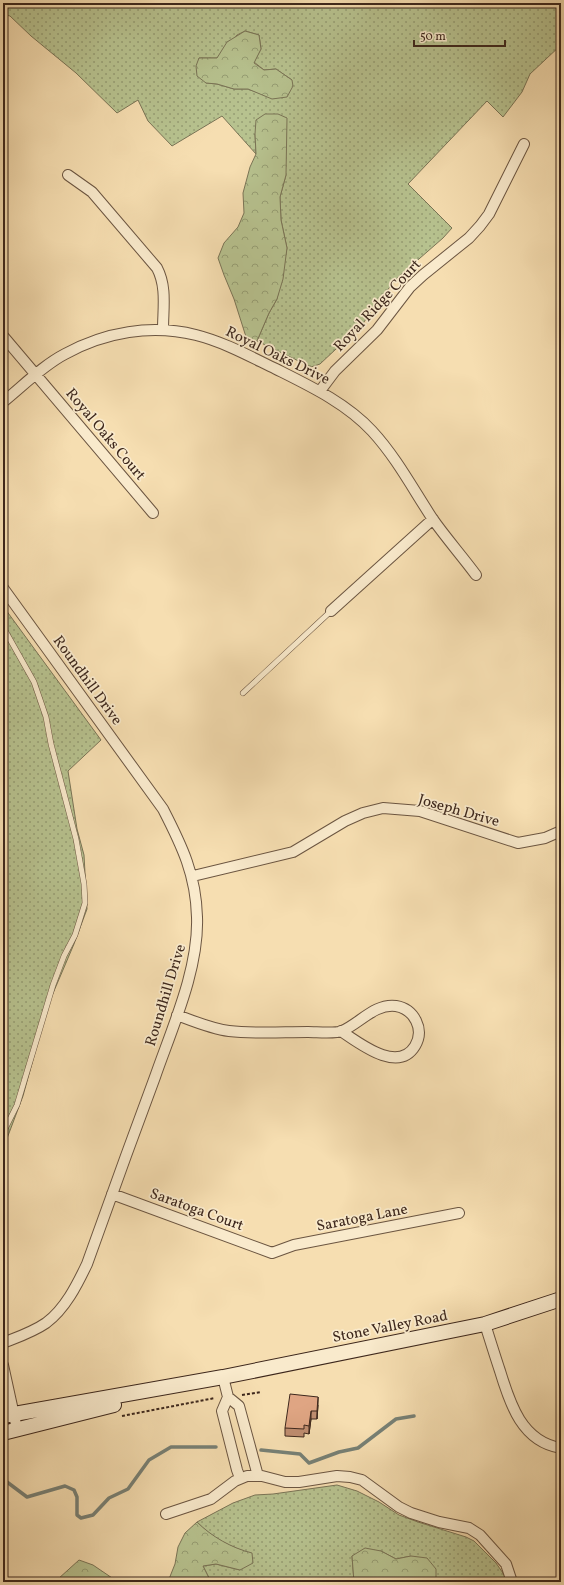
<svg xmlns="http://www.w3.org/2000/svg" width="564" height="1585" font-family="Vollkorn,serif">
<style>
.grass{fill:url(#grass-dots);stroke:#7a7456;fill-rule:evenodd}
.forest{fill:url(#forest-crowns);stroke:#7a7456}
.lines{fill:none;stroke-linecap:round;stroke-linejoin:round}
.stream{stroke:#778075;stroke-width:3.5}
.lane-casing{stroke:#6b5541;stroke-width:6}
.street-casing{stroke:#6b5541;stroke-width:12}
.secondary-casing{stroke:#3d271c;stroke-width:16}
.path{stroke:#3d271c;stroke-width:2;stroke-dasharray:3 2;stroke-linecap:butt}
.lane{stroke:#f9eacc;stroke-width:5}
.street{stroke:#f9eacc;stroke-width:10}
.secondary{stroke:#f9eacc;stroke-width:14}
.wall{fill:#c08e71;stroke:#3d271c}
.shaded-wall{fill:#9c745c;stroke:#3d271c}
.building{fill:#dfa583;stroke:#3d271c}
.labels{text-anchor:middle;stroke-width:3.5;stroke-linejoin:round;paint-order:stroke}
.street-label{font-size:15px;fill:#3d271c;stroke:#f9eacc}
</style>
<defs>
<pattern id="grass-dots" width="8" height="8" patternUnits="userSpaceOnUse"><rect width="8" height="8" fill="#b7c28f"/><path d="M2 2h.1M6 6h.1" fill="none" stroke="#969e74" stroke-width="1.8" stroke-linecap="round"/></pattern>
<pattern id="forest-crowns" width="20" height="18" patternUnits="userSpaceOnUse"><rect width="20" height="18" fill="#b7c28f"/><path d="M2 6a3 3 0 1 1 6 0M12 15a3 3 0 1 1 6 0" fill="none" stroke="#969e74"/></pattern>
</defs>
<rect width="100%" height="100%" fill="#f6deb1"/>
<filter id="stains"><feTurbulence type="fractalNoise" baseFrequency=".005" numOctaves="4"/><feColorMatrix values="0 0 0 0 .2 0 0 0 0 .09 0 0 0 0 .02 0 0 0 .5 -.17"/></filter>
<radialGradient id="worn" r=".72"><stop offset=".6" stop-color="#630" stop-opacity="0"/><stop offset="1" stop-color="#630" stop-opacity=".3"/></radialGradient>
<path class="grass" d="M3 3H561V45L530 74 522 92 503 117 487 101 408 184 452 228 443 238 396 279 372 310 358 331 336 349 320 364 311 367 257 341 269 313 277 299 287 248 281 220 280 197 286 175 255 134 256 154 222 116 172 146 148 121 138 100 117 113 76 73 31 36 10 16 3 14ZM245 31 259 35 261 49 254 62 264 70 276 69 292 80 272 98 248 89H234L217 84 206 83 199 58H217L237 35Z
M3 606 101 740 68 771 77 829 84 855 87 909 74 944 48 1005 23 1096 3 1149Z
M337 1485 357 1491 379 1502 399 1515 418 1522 466 1537 474 1541 496 1563 505 1576 506 1582H433L436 1579 411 1556 396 1559 381 1551 352 1556 354 1582H211L203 1566 216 1564 240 1570 252 1554C232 1548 212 1538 197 1522L233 1503 255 1495 273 1494Z"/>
<path class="forest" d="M245 31 259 35 261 49 254 63 264 70 276 69 292 80 293 86 287 97 272 99 248 89H234L217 84 206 83 197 76 196 66 199 58H217L227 42Z
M265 114H278L287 118 286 175 280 197 281 220 287 248 283 279 277 299 269 313 257 341 247 340 234 299 224 275 218 258 224 243 238 227 244 213 243 193 250 167 256 154 255 134 256 120Z
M197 1522C212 1537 232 1548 252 1553L253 1563 240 1570 216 1564 203 1566 211 1582H178L169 1579 175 1564 178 1547 185 1533Z
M365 1548 381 1551 396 1559 411 1556 427 1558 436 1569V1579L433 1582H354L352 1556Z
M79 1560 93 1565 118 1582H59L58 1579Z"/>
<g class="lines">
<path class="stream" d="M261 1450 300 1454 309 1463 339 1452 358 1448 396 1419 414 1416
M3 1482H7L27 1497 65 1486 74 1490 77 1497V1515L81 1518 93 1515 109 1498 128 1489 149 1460 171 1447H216"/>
<defs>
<path id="lane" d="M3 627 34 682 46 717 51 744 76 839 84 884 85 903 75 935 64 956 53 985 17 1105 3 1133
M243 693 331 611"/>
<path id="street" d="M68 175 92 192 157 268C167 287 163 308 163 330
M3 336 153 513
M320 391 335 371 377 330 410 287 423 275 469 238 480 226 489 214 524 144
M3 402C23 386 42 366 65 354 105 332 151 324 196 335 224 342 251 357 276 369 310 386 346 403 372 431 396 457 413 489 432 518 446 538 462 556 476 575
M3 588 163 809C182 846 196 875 197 917 199 969 172 1028 155 1077 132 1139 109 1202 87 1264 77 1285 65 1309 46 1323 33 1332 18 1337 3 1343
M331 611 433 519
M193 876 293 852 345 821 363 813 383 808 420 811 518 843 545 838 561 831
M177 1015C193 1021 212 1029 229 1031 255 1034 282 1032 308 1032 317 1032 335 1034 342 1031 359 1024 375 1003 396 1006 414 1009 425 1029 415 1046 398 1074 359 1043 341 1031
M112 1194 272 1253 294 1245 459 1213
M485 1324C490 1340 495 1356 500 1371 510 1404 522 1442 561 1448
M3 1365 17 1429
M223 1377 228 1397 222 1411 237 1470 240 1478
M228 1397 239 1406 258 1476
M166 1514 211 1499 235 1481 247 1476H262L285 1482H299L337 1476 350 1477 362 1480 399 1507 411 1513 439 1522 469 1528 480 1535 506 1564 512 1582"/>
<path id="secondary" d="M3 1416 223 1377 485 1324 561 1299
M3 1433 114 1405"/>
</defs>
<use href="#lane" class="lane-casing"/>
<use href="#street" class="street-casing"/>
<use href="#secondary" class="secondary-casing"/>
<path class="path" d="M242 1395 261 1392
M122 1416 215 1398"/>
<use href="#lane" class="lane"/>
<use href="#street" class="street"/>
<use href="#secondary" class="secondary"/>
</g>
<path class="wall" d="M318 1405 317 1419H311L309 1434 304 1433V1437L285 1436V1428Z"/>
<path class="shaded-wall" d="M318 1397V1405L317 1419V1411Z
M311 1411V1419L309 1434V1426Z"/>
<path class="building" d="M290 1394 318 1397 317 1411H311L309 1426 304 1425V1429L285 1428Z"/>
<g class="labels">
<g class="street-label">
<text transform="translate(377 305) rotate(-47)" y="5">Royal Ridge Court</text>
<text transform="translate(278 355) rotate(26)" y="5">Royal Oaks Drive</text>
<text transform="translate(106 434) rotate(50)" y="5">Royal Oaks Court</text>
<text transform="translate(88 680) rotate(54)" y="5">Roundhill Drive</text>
<text transform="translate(459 810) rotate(16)" y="5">Joseph Drive</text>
<text transform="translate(165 995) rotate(-73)" y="5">Roundhill Drive</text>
<text transform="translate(197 1209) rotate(20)" y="5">Saratoga Court</text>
<text transform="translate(362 1217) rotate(-11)" y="5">Saratoga Lane</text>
<text transform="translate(390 1326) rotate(-11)" y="5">Stone Valley Road</text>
</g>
</g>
<rect width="564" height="1585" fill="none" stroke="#f6deb1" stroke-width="16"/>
<rect x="4" y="4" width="556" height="1577" fill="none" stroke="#3d271c" stroke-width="2"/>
<rect x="8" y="8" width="548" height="1569" fill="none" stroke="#3d271c"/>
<path d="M414 40v6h91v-6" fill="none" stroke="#3d271c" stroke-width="2"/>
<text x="420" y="40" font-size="12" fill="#3d271c" stroke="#f9eacc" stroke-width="3" paint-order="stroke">50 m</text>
<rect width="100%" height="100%" filter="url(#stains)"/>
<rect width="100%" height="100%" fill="url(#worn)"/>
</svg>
